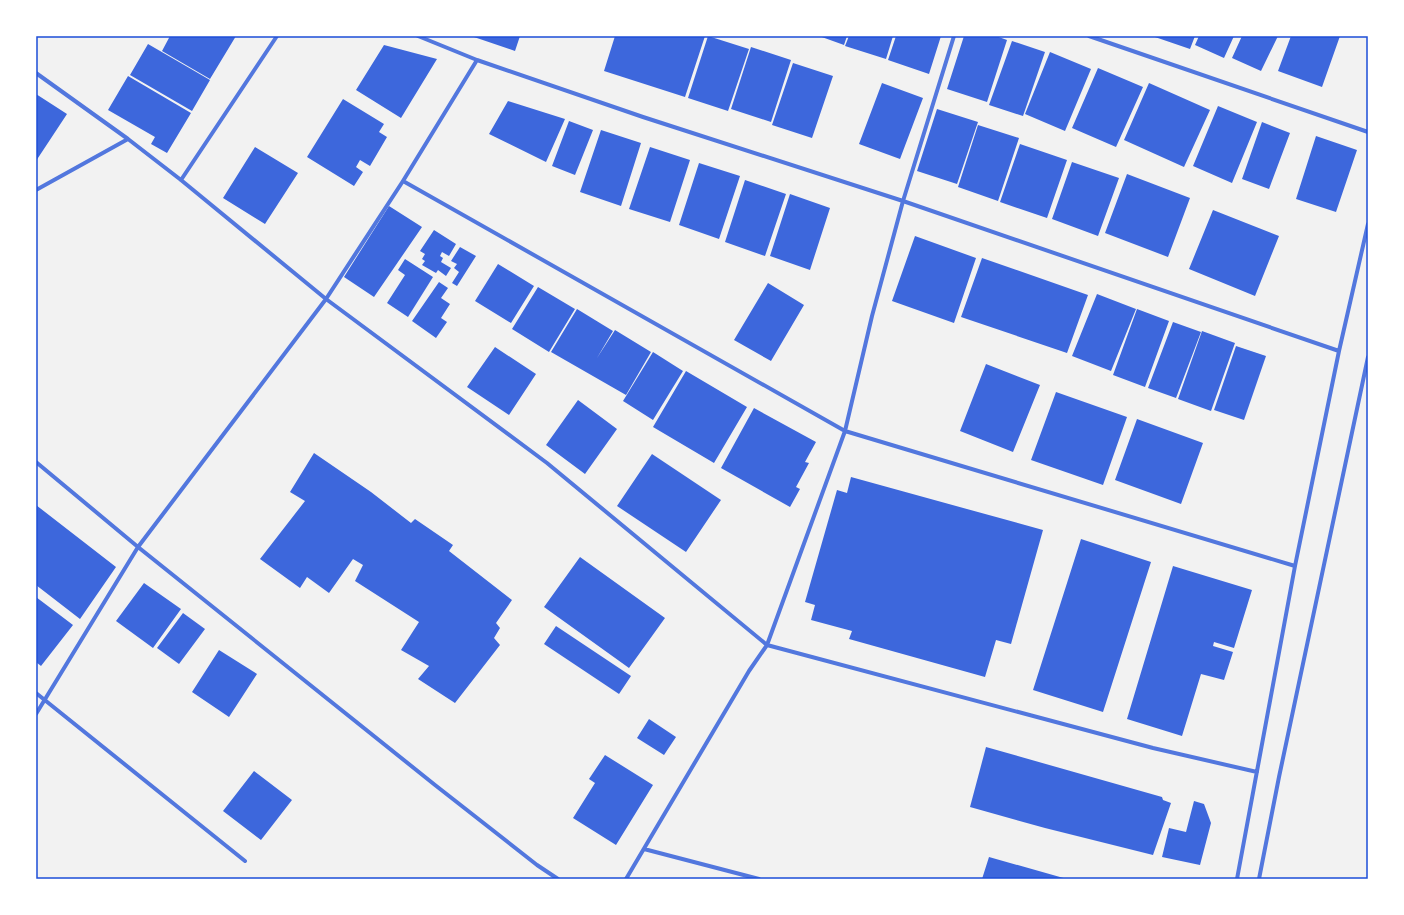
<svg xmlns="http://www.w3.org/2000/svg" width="1404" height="915" font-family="Georgia,serif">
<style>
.building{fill:#3d67dc}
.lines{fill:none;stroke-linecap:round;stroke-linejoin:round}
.minor{stroke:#5277de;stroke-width:4}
.neatline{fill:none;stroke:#1d4ed8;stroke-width:1.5}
</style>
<rect width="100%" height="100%" fill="#f2f2f2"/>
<path class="building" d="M170 36H236L210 79 162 51Z
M471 36H520L515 51Z
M615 36H705L685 97 604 71Z
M708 36 749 49 728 111 688 98Z
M819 36H847L844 45Z
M849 36H893L886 59 845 46Z
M896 36H941L929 74 888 60Z
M964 36H996L1007 40 987 102 947 89Z
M1152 36H1195L1190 49Z
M1199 36H1234L1224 58 1195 45Z
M1242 36H1278L1261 71 1232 58Z
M1291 36H1340L1322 87 1278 71Z
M1012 41 1045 52 1023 116 989 105Z
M148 44 210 80 192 111 130 75Z
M384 45 437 59 401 118 356 90Z
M751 47 791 60 771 122 731 109Z
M1050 52 1091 69 1065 131 1025 114Z
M793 63 833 76 812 138 772 125Z
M1098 68 1143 87 1116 147 1072 128Z
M128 76 191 113 167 153 151 144 155 137 108 110Z
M882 83 923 98 900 159 859 144Z
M1149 83 1210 110 1184 167 1124 140Z
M36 94 67 114 36 161Z
M343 99 384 124 379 132 387 137 370 166 360 160 356 167 363 172 354 186 307 157Z
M508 101 565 119 546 162 489 134Z
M1218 106 1257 122 1232 183 1193 166Z
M937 109 978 122 957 184 917 171Z
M569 121 593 130 575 175 552 166Z
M1262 122 1290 133 1269 189 1242 179Z
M978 125 1019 138 998 201 958 187Z
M601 130 641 143 621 206 580 192Z
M1316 136 1357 150 1336 212 1296 199Z
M1020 144 1067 160 1047 218 1000 202Z
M255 147 298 173 265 224 223 198Z
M650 147 690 160 670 222 629 209Z
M1072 162 1119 178 1098 236 1052 219Z
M699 163 740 176 719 239 679 225Z
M1127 174 1190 198 1168 257 1105 233Z
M745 180 786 194 765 256 725 242Z
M790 194 830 208 810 270 770 256Z
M389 206 422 227 374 297 344 277Z
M1213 210 1279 236 1255 296 1189 269Z
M434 230 456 244 449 256 442 252 440 256 443 258 441 262 451 268 446 276 438 270 436 273 422 265 425 261 422 259 425 254 420 251Z
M915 236 976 258 954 323 892 301Z
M460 247 476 256 457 286 452 283 459 272 454 268 457 264 451 261Z
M982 258 1088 295 1067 353 961 317Z
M405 259 433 277 408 317 387 303 405 275 398 270Z
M498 264 534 286 511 323 475 301Z
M439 282 448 288 441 298 450 304 441 318 447 322 436 338 412 321Z
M768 283 804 305 771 361 734 340Z
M538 287 575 309 549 352 512 329Z
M1097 294 1136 309 1111 371 1072 356Z
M577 309 613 331 597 358 615 330 651 352 626 395 551 352Z
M1137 309 1169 321 1145 387 1113 375Z
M1173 322 1201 332 1176 398 1148 388Z
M1202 331 1235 343 1211 411 1178 399Z
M1236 346 1266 356 1244 420 1214 410Z
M495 347 536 374 509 415 467 387Z
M653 352 683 371 653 420 623 401Z
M986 364 1040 385 1013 452 960 431Z
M686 371 747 407 714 463 653 427Z
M1056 392 1127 417 1103 485 1031 460Z
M578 400 617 429 585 474 546 445Z
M754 408 816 442 805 462 809 463 796 487 800 489 790 507 721 468Z
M1137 419 1203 443 1181 504 1115 480Z
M314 453 371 492 411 523 415 519 453 545 449 551 512 600 496 623 500 628 494 638 500 645 455 703 418 679 429 666 401 650 419 622 355 581 363 565 353 559 329 593 307 577 300 588 260 559 305 501 290 492Z
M652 454 721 500 686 552 617 506Z
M851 477 1043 530 1011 644 996 640 985 677 849 639 852 631 811 620 815 605 805 602 837 490 847 493Z
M36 505 116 567 80 619 36 585Z
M1081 539 1151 562 1103 712 1033 690Z
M580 557 665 618 629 668 544 607Z
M1173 566 1252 590 1234 648 1214 642 1213 646 1233 652 1224 680 1201 674 1182 736 1127 719Z
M144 583 181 609 153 648 116 621Z
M36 597 73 625 41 666 36 662Z
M183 613 205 629 179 664 157 648Z
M556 626 631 676 619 694 544 644Z
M219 650 257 674 229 717 192 692Z
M649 719 676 737 664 755 637 738Z
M986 747 1162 797 1163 800 1171 803 1153 855 1045 828 970 807Z
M605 755 653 785 616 845 573 818 595 783 589 779Z
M254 771 292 800 261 840 223 811Z
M1194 801 1204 804 1211 823 1200 865 1162 857 1169 828 1186 832Z
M989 857 1067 879H982Z"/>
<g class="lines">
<path class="minor" d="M418 36 477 60 643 117 903 201 1339 351
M1089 36 1368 132
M36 73 128 139 181 180 326 299 547 463 767 645 1153 748 1257 772
M181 180 277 36
M403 181 845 431 1295 566
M36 190 128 139
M36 462 138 547 435 785 537 865 558 879
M36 693 245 861
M36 714 138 547 326 299 403 181 477 60
M644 849 759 879
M626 879 749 671 767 645 845 431 872 316 903 201 954 36
M1237 879 1295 566 1339 351 1368 224
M1259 879 1279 777 1368 357"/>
</g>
<rect width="1404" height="915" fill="none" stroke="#ffffff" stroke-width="74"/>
<rect x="37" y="37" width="1330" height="841" class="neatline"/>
</svg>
